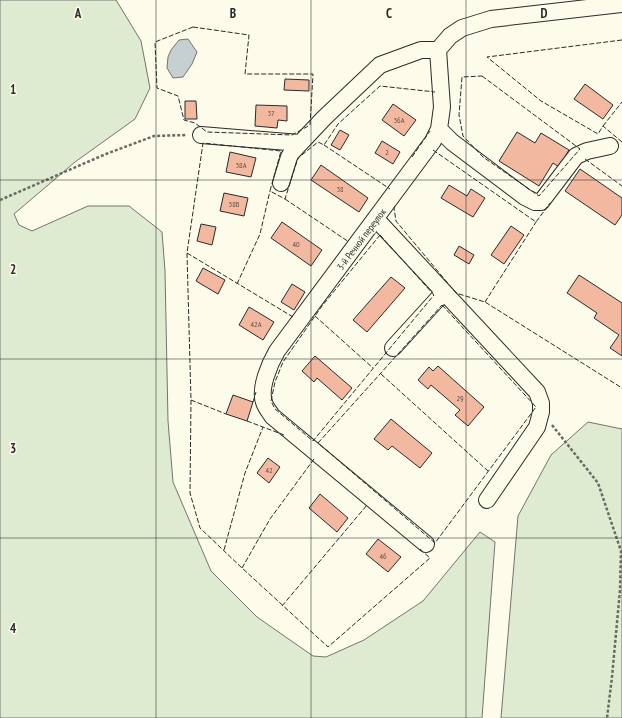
<svg xmlns="http://www.w3.org/2000/svg" width="622" height="718" font-family="'PT Sans Narrow',sans-serif">
<style>
.green{fill:#deebd1;stroke:#74746e}
.water{fill:#c7d0d0;stroke:#74746e}
.building{fill:#f2b8a0;stroke:#2b2b2b}
.lines{fill:none;stroke-linecap:round;stroke-linejoin:round}
.minor-casing{stroke:#2b2b2b;stroke-width:18}
.path{stroke:#6a6964;stroke-width:2.5;stroke-dasharray:3 2;stroke-linecap:butt}
.minor{stroke:#fdfbea;stroke-width:16}
.fence{stroke:#2b2b2b;stroke-width:1;stroke-dasharray:5 2;stroke-linecap:butt}
.grid{fill:none;stroke:#2b2b2b;stroke-width:1;stroke-opacity:0.55}
.labels{text-anchor:middle;stroke-width:3;stroke-linejoin:round;paint-order:stroke}
.number-label{font-size:8px;fill:#5d4e48}
.street-label{font-size:10px;fill:#2b2b2b;stroke:#fdfbea}
.grid-label{font-size:13px;text-anchor:middle;font-weight:bold;fill:#2b2b2b;stroke:#fdfbea;stroke-width:3;stroke-linejoin:round;paint-order:stroke}
</style>
<rect width="100%" height="100%" fill="#fdfbea"/>
<path class="green" d="M0 0H116L141 41 150 88 135 119 75 162 14 214 19 225 32 231 88 206H129L162 232 165 271 168 421 173 482 211 571 257 617 313 656 326 657 364 640 423 601 480 532 495 542 482 718H0Z
M588 422 622 429V718H501L518 516 551 455Z"/>
<path class="water" d="M188 39 197 52 192 64 183 77 173 78 167 68 168 57 171 50 179 40Z"/>
<path class="building" d="M285 79 309 80V91L284 90Z
M585 84 613 105 603 119 574 99Z
M185 101H196L197 119H185Z
M393 104 416 120 404 136 382 120Z
M256 105 287 106V121L278 120 277 128 255 126Z
M340 130 349 135 340 150 331 145Z
M517 132 535 143 541 133 569 150 559 167 553 163 539 186 499 161Z
M382 141 400 152 393 164 375 153Z
M230 152 256 158 251 177 226 172Z
M321 165 368 198 359 212 311 180Z
M580 169 622 198V215L615 225 565 191Z
M449 185 467 196 471 189 485 198 473 217 441 198Z
M224 193 248 198 244 216 220 211Z
M282 222 322 250 311 266 271 238Z
M201 224 216 227 212 245 197 241Z
M511 226 524 235 504 264 491 255Z
M459 246 474 255 469 264 454 255Z
M203 268 225 280 218 294 196 281Z
M579 275 622 303V356L610 348 619 335 594 318 597 313 567 293Z
M391 277 405 288 367 332 353 320Z
M292 284 305 292 294 310 281 302Z
M249 307 274 322 263 340 239 325Z
M315 356 352 388 342 400 317 378 314 382 302 371Z
M438 366 484 407 468 426 455 415 460 410 431 385 428 389 418 380 429 367 433 371Z
M233 395 253 402 247 421 226 414Z
M391 419 432 453 420 468 392 446 388 450 374 439Z
M268 458 280 467 269 483 257 473Z
M320 494 348 518 337 532 309 508Z
M378 539 401 557 388 572 366 554Z"/>
<g class="lines">
<defs>
<path id="minor" d="M439 129 452 142 525 197 535 202H541L576 156 587 151 610 146
M201 135 300 143
M281 183 289 157 292 152 324 118 380 65 421 50H438
M376 219 537 392 541 403V412L537 427 487 500
M393 348 444 292
M426 544 272 416C270 412 265 407 264 402 259 388 270 363 277 351L433 141 439 129 442 107 438 50 450 36 462 28 491 19 622 4"/>
</defs>
<use href="#minor" class="minor-casing"/>
<path class="path" d="M0 200 106 154 154 136 187 135
M552 425 598 483 621 551 620 590 612 677 607 718"/>
<use href="#minor" class="minor"/>
<path class="fence" d="M193 27 249 35 245 74H313L310 125 292 135 207 132 195 123 184 120 178 96 157 88 155 42Z
M622 40 487 57 541 101 598 134 603 126 622 142
M482 76 580 149 539 196 483 157 463 136 459 115 462 77Z
M603 126 622 102
M324 145 390 189
M433 150 536 222 550 203
M412 157 430 131
M585 159 622 186
M285 199 349 242
M395 206 394 208 396 221 456 293 485 302 622 388
M380 235 434 295 313 441 275 409 271 401 275 382 283 362 322 306Z
M187 253 293 317
M237 284 260 234 270 191
M485 302 536 222
M442 305 536 407 435 543 318 443Z
M315 316 373 368
M381 374 488 471
M191 400 226 414
M253 402 256 392
M247 421 284 435
M420 549 430 558 328 647 242 568 200 528 190 493 191 400 187 253 203 143 281 151 270 191 285 199 298 158 318 142 324 145 338 124 380 86 435 92
M224 550 245 473 263 427
M242 568 270 519 314 459
M282 606 367 505"/>
</g>
<path class="grid" d="M156 0V718M311 0V718M466 0V718M0 180H622M0 359H622M0 538H622"/>
<g class="labels">
<g class="number-label">
<text x="271" y="116">37</text>
<text x="399" y="123">36А</text>
<text x="387" y="155">2</text>
<text x="241" y="168">38А</text>
<text x="340" y="192">38</text>
<text x="234" y="207">38Б</text>
<text x="296" y="247">40</text>
<text x="256" y="327">42А</text>
<text x="460" y="401">29</text>
<text x="269" y="473">42</text>
<text x="383" y="559">46</text>
</g>
<g class="street-label">
<text transform="translate(361 239) rotate(-53)" y="4">3-й Речной переулок</text>
</g>
</g>
<g class="grid-label">
<text x="78" y="18">A</text>
<text x="233" y="18">B</text>
<text x="389" y="18">C</text>
<text x="544" y="18">D</text>
<text x="13" y="94">1</text>
<text x="13" y="274">2</text>
<text x="13" y="453">3</text>
<text x="13" y="633">4</text>
</g>
</svg>
